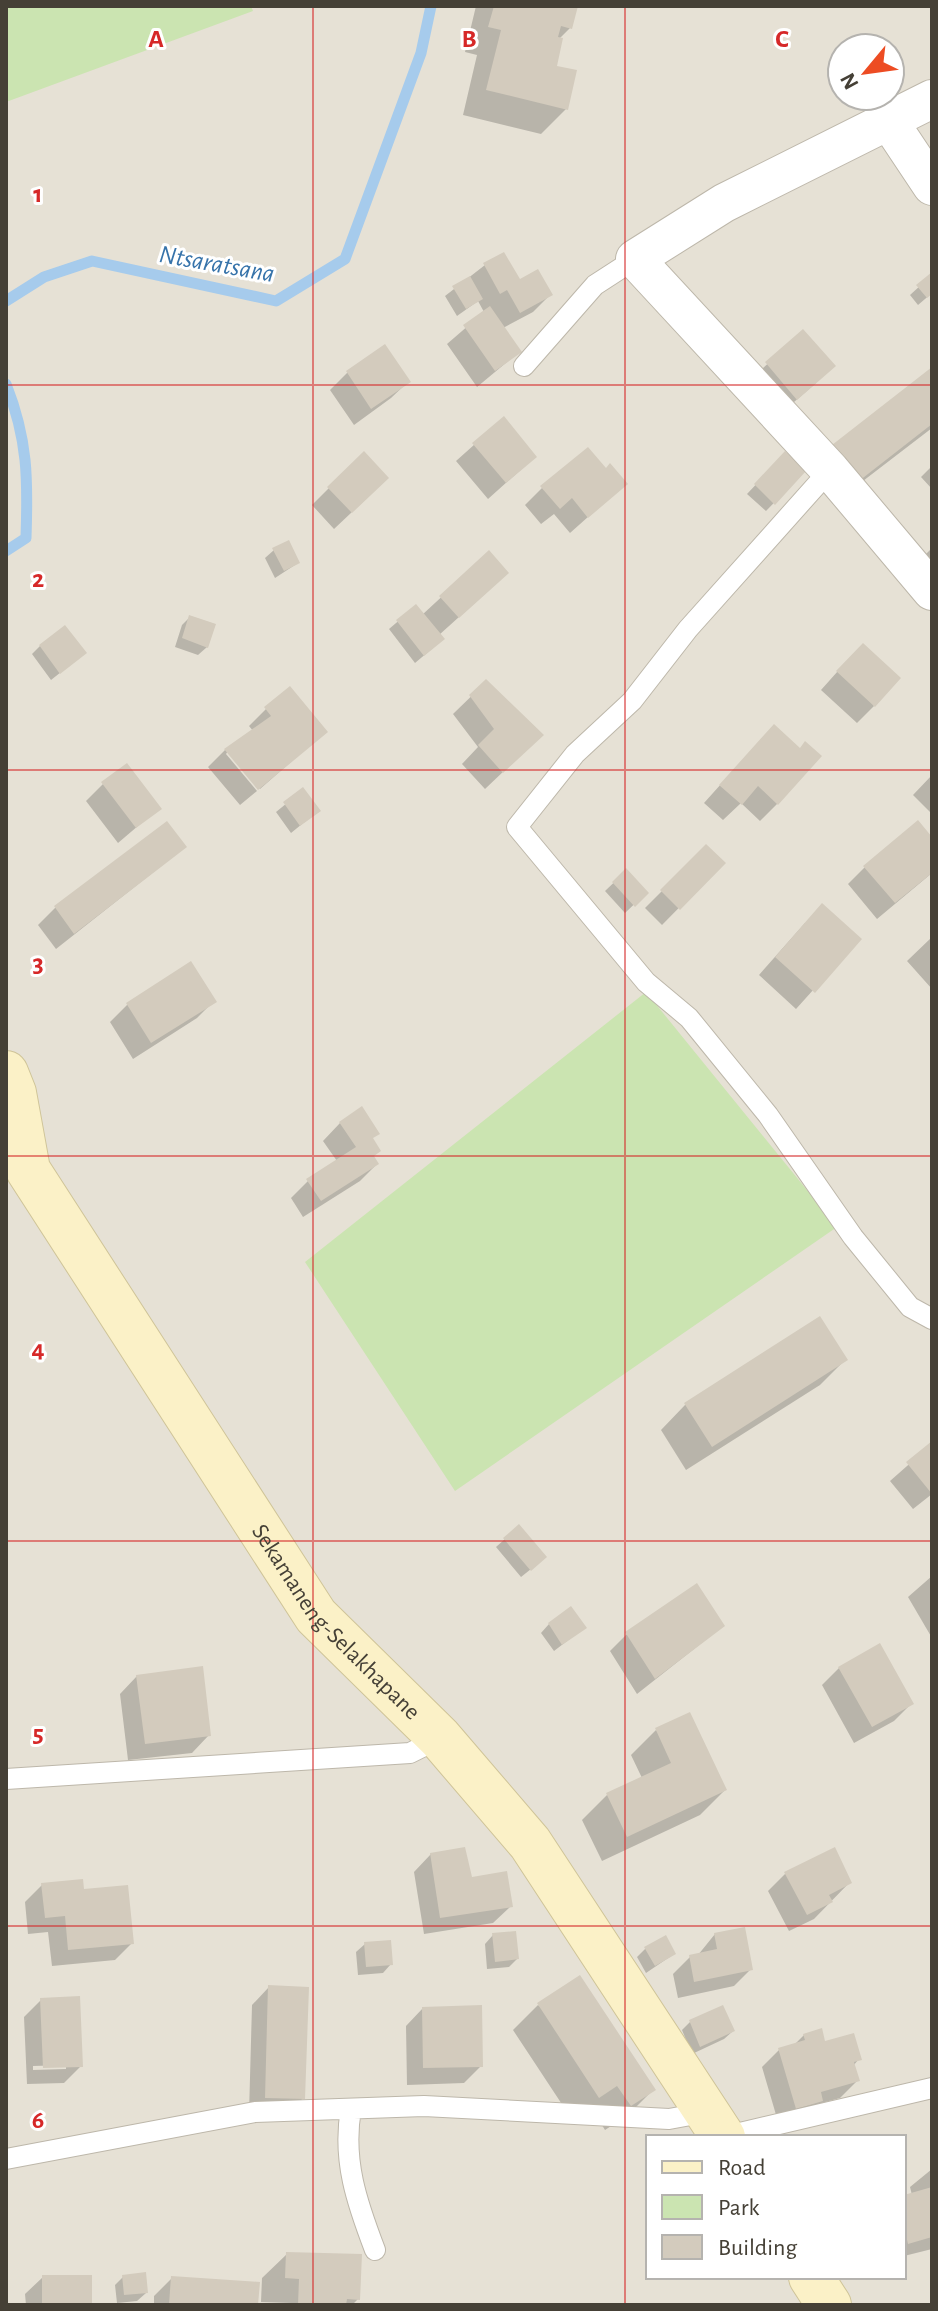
<svg xmlns="http://www.w3.org/2000/svg" width="938" height="2311" font-family="'Alegreya Sans',sans-serif">
<style>
.residential{fill:#e6e1d5;fill-rule:evenodd}
.green{fill:#cbe4b1}
.shadow{fill:#0003;fill-rule:evenodd}
.lines{fill:none;stroke-linecap:round;stroke-linejoin:round}
.stream{stroke:#a6cbec;stroke-width:11}
.building{fill:#d3cbbd}
.lane-casing{stroke:#bdb7aa;stroke-width:22}
.street-casing{stroke:#bdb7aa;stroke-width:40}
.secondary-casing{stroke:#cfc498;stroke-width:46}
.lane{stroke:#fff;stroke-width:20}
.street{stroke:#fff;stroke-width:38}
.secondary{stroke:#fbf1c7;stroke-width:44}
.grid{fill:none;stroke:#d62828;stroke-width:2;stroke-opacity:0.55}
.labels{text-anchor:middle;stroke-width:6;stroke-linejoin:round;paint-order:stroke}
.street-label{font-size:24px;fill:#454036;stroke:#fff}
.water-label{font-size:26px;font-style:italic;fill:#3673aa;stroke:#fff}
.grid-label{font-size:26px;text-anchor:middle;font-weight:bold;fill:#d62828;stroke:#fff;stroke-width:6;stroke-linejoin:round;paint-order:stroke}
</style>
<rect width="100%" height="100%" fill="#f2efe6"/>
<path class="residential" d="M6 6H932V2305H6ZM842 48H890V96H842ZM648 2137H904V2277H648Z"/>
<path class="green" d="M6 6H251L253 11 6 102Z
M646 992 837 1227 455 1491 305 1262Z"/>
<path class="shadow" d="M476 6H576L570 28 559 39 555 67 566 109 541 134 463 115 477 55 465 52Z
M485 265 550 295 533 312 503 328 519 352 477 387 447 344 484 312 478 301 457 316 445 296Z
M932 275V293L918 305 910 295Z
M803 331 816 383 779 415 749 381Z
M384 347 409 381 391 398 354 425 330 390 347 373Z
M932 370V428L833 504 808 472Z
M503 419 535 457 488 499 456 461Z
M785 454 804 472 766 511 747 494Z
M932 466V489L921 477Z
M606 471 625 484 570 533 554 514 541 524 525 505 542 488Z
M329 488 370 495 334 529 312 505Z
M932 548V594L911 569Z
M274 550 298 563 275 578 265 558Z
M489 553V590L439 635 434 647 415 663 389 629 416 606 422 615Z
M190 617 207 647 198 655 175 647 182 625Z
M40 646 85 653 51 680 32 654Z
M846 662 874 706 857 723 821 690Z
M486 682 524 752 485 789 462 764 478 747 453 714Z
M266 709 325 732 260 789 228 751 226 754 257 791 240 805 208 767 225 750 254 732 249 726Z
M757 744 799 750 777 804 760 821 741 803 723 820 704 803Z
M932 775V814L913 795Z
M103 784 159 808 118 843 86 801Z
M303 790 318 811 291 833 276 812Z
M167 824 185 847 56 949 38 925 55 908Z
M932 840V873L877 919 848 884 865 867Z
M706 847 723 863 662 925 645 908Z
M626 871 646 893 625 913 605 891Z
M805 923 859 939 796 1009 759 975Z
M932 937V989L907 961Z
M190 964 214 1001 197 1018 133 1059 110 1022 127 1005Z
M340 1123 371 1139 372 1157 377 1164 360 1181 303 1217 291 1198 308 1181 337 1161 323 1141Z
M845 1360 820 1385 686 1470 661 1430 685 1405Z
M932 1444V1494L913 1509 890 1481Z
M505 1539 536 1565 521 1577 496 1547Z
M932 1576V1638L908 1597Z
M549 1624 584 1628 554 1651 541 1633Z
M723 1626 637 1694 610 1651 627 1634Z
M839 1668 911 1704 894 1721 854 1743 822 1685Z
M137 1676 209 1735 192 1753 128 1760 120 1694Z
M656 1730 725 1790 700 1815 602 1861 582 1820 607 1795 642 1778 631 1755Z
M431 1854 471 1879 511 1906 493 1923 424 1934 414 1872Z
M785 1874 850 1882 814 1919 789 1931 768 1891Z
M42 1885 82 1891 132 1943 115 1960 52 1966 48 1932 28 1934 25 1902Z
M715 1934 751 1969 734 1986 678 1998 673 1974 690 1957 698 1955Z
M493 1935 517 1959 509 1967 487 1969 485 1944Z
M365 1944 391 1964 383 1973 358 1975 356 1952Z
M646 1948 674 1954 646 1973 637 1957Z
M269 1987 303 2098 286 2116 249 2114 252 2005Z
M41 2000 81 2066 64 2083 27 2084 24 2017ZM66 2065V2069L33 2070V2066Z
M538 2005 653 2090 628 2115 605 2130 592 2109 573 2121 513 2030Z
M423 2008 481 2066 464 2083 407 2085 406 2026Z
M722 2008 733 2031 724 2039 692 2054 682 2030 690 2022Z
M804 2035 859 2059 853 2066 857 2081 840 2098 818 2104 804 2118 779 2125 762 2067 779 2050 793 2046Z
M932 2169V2249L904 2256V2197L912 2195 910 2187Z
M287 2254 358 2299 352 2305 261 2302 262 2278Z
M43 2277 90 2305H26L25 2294Z
M123 2277 146 2293 137 2301 117 2303 115 2285Z
M172 2278 256 2305H154V2296Z"/>
<g class="lines">
<path class="stream" d="M6 301 44 277 92 261 276 301 345 259 421 53 431 6
M6 384C28 440 28 479 26 538L6 551"/>
</g>
<path class="building" d="M494 6H578L572 29 561 26 558 37 563 38 557 66 577 70 568 110 486 90 501 30 488 27Z
M504 252 520 279 538 269 553 295 520 313 507 290 500 294 483 263Z
M932 272V294L927 298 916 285Z
M470 276 483 299 466 309 452 286Z
M490 306 522 352 495 371 463 325Z
M803 329 836 366 797 400 765 362Z
M385 344 411 382 371 409 346 371Z
M932 367V424L859 481 832 445Z
M504 416 537 457 506 483 472 443Z
M588 447 606 468 610 463 628 484 588 518 572 498 560 509 540 486Z
M364 451 389 478 352 513 327 487Z
M785 451 806 471 775 505 754 484Z
M289 540 300 563 284 571 272 548Z
M489 550 509 573 459 618 439 596Z
M416 604 445 639 424 656 396 620Z
M189 615 216 624 208 648 182 638Z
M65 625 87 653 60 674 39 645Z
M863 643 901 678 875 707 836 671Z
M486 679 544 735 503 773 478 745 494 729 469 695Z
M290 686 328 732 258 790 224 749 271 716 264 707Z
M774 724 800 748 805 741 822 756 778 805 758 786 742 805 719 785Z
M127 763 162 809 136 828 101 782Z
M303 787 321 811 300 826 283 802Z
M918 820 932 837V873L895 903 863 866Z
M167 821 187 847 74 934 54 906Z
M706 844 726 863 680 910 660 890Z
M626 868 649 893 635 907 612 882Z
M822 903 862 939 815 993 775 957Z
M191 961 217 1002 151 1043 126 1003Z
M362 1106 380 1134 373 1138 381 1151 374 1156 379 1164 321 1201 306 1179 356 1147 339 1122Z
M820 1316 848 1360 712 1447 684 1403Z
M932 1441V1494L906 1462Z
M519 1524 547 1557 531 1571 503 1538Z
M697 1583 725 1626 655 1679 625 1632Z
M571 1606 587 1628 562 1645 548 1623Z
M880 1643 914 1704 872 1727 838 1667Z
M203 1666 211 1736 145 1744 136 1675Z
M690 1712 727 1790 627 1837 606 1793 671 1763 655 1728Z
M465 1847 472 1877 507 1871 513 1907 440 1918 430 1853Z
M835 1847 852 1883 829 1895 833 1902 807 1915 784 1872Z
M83 1879 84 1889 128 1885 134 1944 68 1950 65 1916 45 1918 41 1883Z
M745 1927 753 1970 694 1982 689 1955 717 1949 714 1933Z
M516 1931 519 1959 495 1962 492 1933Z
M666 1935 676 1954 655 1966 644 1947Z
M391 1940 393 1965 366 1967 364 1942Z
M580 1975 656 2090 631 2106 617 2086 599 2098 537 2003Z
M268 1985 309 1987 305 2099 265 2098Z
M80 1996 83 2067 43 2068 40 1998Z
M482 2005 483 2067 423 2068 422 2007Z
M723 2005 735 2031 700 2047 689 2020Z
M822 2028 825 2041 854 2033 862 2060 854 2062 860 2081 821 2092 823 2101 796 2109 778 2048 805 2040 803 2034Z
M932 2187V2237L908 2244 904 2227V2195Z
M286 2252 362 2254 360 2300 347 2299 346 2305H298L299 2279 285 2278Z
M146 2272 148 2293 124 2295 122 2275Z
M42 2275H92V2305H42Z
M171 2276 260 2282 258 2305H169Z"/>
<g class="lines">
<defs>
<path id="lane" d="M524 366 595 285 635 259
M830 470 688 629 632 701 575 754 517 827 646 982 689 1018 768 1115 853 1237 910 1307 932 1319
M6 1779 410 1753 440 1738
M351 2109C342 2160 357 2203 375 2250
M723 2137 932 2088
M6 2159 255 2112 424 2106 669 2119 707 2112"/>
<path id="street" d="M932 99 724 203 635 259 830 470 932 591
M888 120 932 186"/>
<g id="secondary">
<path id="s1" d="M6 1073 14 1093 28 1170 316 1616 440 1738 530 1843 723 2137"/>
<path d="M811 2277 829 2305"/>
</g>
</defs>
<use href="#lane" class="lane-casing"/>
<use href="#street" class="street-casing"/>
<use href="#secondary" class="secondary-casing"/>
<use href="#lane" class="lane"/>
<use href="#street" class="street"/>
<use href="#secondary" class="secondary"/>
</g>
<path class="grid" d="M313 6V2305M625 6V2305M6 385H932M6 770H932M6 1156H932M6 1541H932M6 1926H932"/>
<g class="labels">
<g class="street-label">
<text dy="8" stroke="none"><textPath href="#s1" startOffset="648">Sekamaneng-Selakhapane</textPath></text>
</g>
<g class="water-label">
<text transform="translate(217 263) rotate(10)" y="9">Ntsaratsana</text>
</g>
</g>
<g class="grid-label">
<text x="156" y="47">A</text>
<text x="469" y="47">B</text>
<text x="782" y="47">C</text>
<text x="38" y="202">1</text>
<text x="38" y="587">2</text>
<text x="38" y="972">3</text>
<text x="38" y="1357">4</text>
<text x="38" y="1742">5</text>
<text x="38" y="2128">6</text>
</g>
<rect width="938" height="2311" fill="none" stroke="#454036" stroke-width="16"/>
<rect x="646" y="2135" width="260" height="144" fill="#ffffff" stroke="#b5b3af" stroke-width="2"/>
<rect x="662" y="2161" width="40" height="12" fill="#fbf1c7" stroke="#b5b3af" stroke-width="2"/>
<text x="718" y="2175" font-size="24" fill="#454036">Road</text>
<rect x="662" y="2195" width="40" height="24" fill="#cbe4b1" stroke="#b5b3af" stroke-width="2"/>
<text x="718" y="2215" font-size="24" fill="#454036">Park</text>
<rect x="662" y="2235" width="40" height="24" fill="#d3cbbd" stroke="#b5b3af" stroke-width="2"/>
<text x="718" y="2255" font-size="24" fill="#454036">Building</text>
<g transform="translate(866 72) rotate(241)"><circle r="38" fill="#ffffff" stroke="#b5b3af" stroke-width="2"/>
<path d="M0-6L14 30L0 20L-14 30Z" fill="#ed4c23"/>
<text y="-12" font-size="22" font-weight="bold" text-anchor="middle" fill="#454036">N</text>
</g>
</svg>
